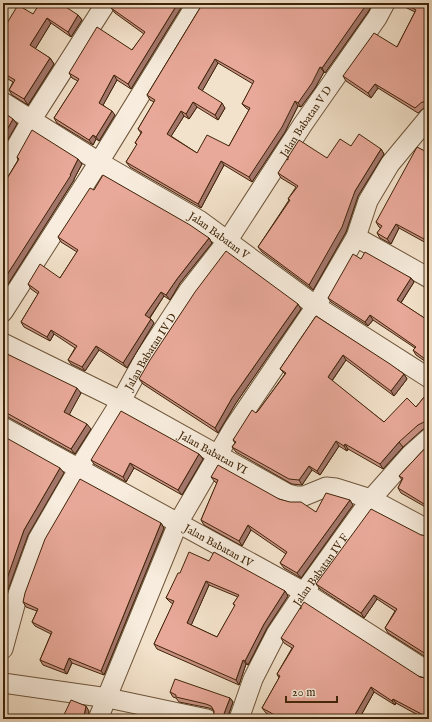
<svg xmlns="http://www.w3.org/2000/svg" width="432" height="722" font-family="'IM FELL English',serif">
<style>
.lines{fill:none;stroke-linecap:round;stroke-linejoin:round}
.minor-casing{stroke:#6d5439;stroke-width:21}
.minor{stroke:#f7ecdd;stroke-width:19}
.wall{fill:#c89184;stroke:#402408;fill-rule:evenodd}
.shaded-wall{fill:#a3766c;stroke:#402408}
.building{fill:#e9a99a;stroke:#402408;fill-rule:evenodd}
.labels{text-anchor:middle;stroke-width:3;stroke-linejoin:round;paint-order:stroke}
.street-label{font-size:11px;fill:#402408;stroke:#f7ecdd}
</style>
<rect width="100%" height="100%" fill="#f3e2cb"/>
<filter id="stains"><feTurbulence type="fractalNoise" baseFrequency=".005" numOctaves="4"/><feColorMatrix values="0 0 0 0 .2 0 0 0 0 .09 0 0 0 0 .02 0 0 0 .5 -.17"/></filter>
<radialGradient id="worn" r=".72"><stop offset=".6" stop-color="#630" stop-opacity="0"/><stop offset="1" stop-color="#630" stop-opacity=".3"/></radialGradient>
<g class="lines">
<defs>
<g id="minor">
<path id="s1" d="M3 102 99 162 199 220 316 306 429 378"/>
<path d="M3 170 32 119 106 3"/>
<path d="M356 237 429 278"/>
<path d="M3 312 99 162 197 3"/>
<path id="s2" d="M3 343 121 401 288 494 296 496H304L326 487 336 488 371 499 429 530"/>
<path id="s3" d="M3 427 304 592 429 672"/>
<path id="s4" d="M3 649 18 594 38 539 79 468 121 401 144 359 189 290 228 240 303 124 377 18 385 3"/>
<path d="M3 683 108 698 207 719"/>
<path d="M98 719 178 523 234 427 316 306 356 237 368 201 390 164 429 117"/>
<path id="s5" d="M239 719 253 679 276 634 304 592 371 499 411 454 429 438"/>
</g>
</defs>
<use href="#minor" class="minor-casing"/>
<use href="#minor" class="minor"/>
</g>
<path class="wall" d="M184 3 131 89 117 80 103 105 115 115 99 141 96 139 93 145 57 123 54 118 78 81 72 78 69 73 132 50 144 34 115 13 111 8Z
M203 3H373L368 12 325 73 324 72 315 88 301 107 298 106 285 132 252 182 224 165 201 208 130 167 126 162 137 145 135 143 141 133 138 129 154 102 150 100 147 95ZM218 63 253 84 242 104 246 108 249 110 229 146 197 153 171 136 184 116 189 119 197 107 218 120 225 108 202 91Z
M397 3H429V107H425L418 113 378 88 371 98 346 81 343 76 397 47 415 12Z
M33 14 78 15 82 20 71 37 51 23 35 49 50 58 54 64 28 105 12 95 9 90 13 82 3 76V27L4 28Z
M429 143V242L428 244 399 228 391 244 380 238 377 233 381 228 379 227 376 222 425 151Z
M351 146 381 149 384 154 358 196 346 232 313 290 262 252 258 247 289 200 288 199 296 187 281 178 278 173 327 158Z
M17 157 82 164 74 179V180L3 292V200L5 197 3 195V185L18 160Z
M94 190 209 238 212 243 180 283 170 300 164 296 150 318 154 323 127 368 99 350 85 371 71 364 68 360 75 348 54 334 50 341 24 327 21 322 38 294 31 289 28 284 60 278 77 252 61 242 58 237Z
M361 259 411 278 414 282 401 303 429 321V364L416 355 413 350 415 348 373 320 368 326 331 302 328 298Z
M301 309 236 403 218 433 143 384 139 379Z
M316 316 404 374 407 379 394 396 346 360 332 381 384 422 416 407 429 391V427H427L422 430 403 447 383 469 348 449 347 451 339 446 320 475 312 470 302 485 292 484 236 452 232 447 235 443 233 440 258 411 285 374 280 369Z
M3 352 81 393 69 414 91 429 75 454 8 417 3 416Z
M429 444V509L401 493 398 488 402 480 399 476Z
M199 454 203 459 182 495 134 468 126 482 94 464 91 460Z
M211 477 279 499 316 512 353 505 301 578 284 568 280 563 286 554 251 530 242 546 204 525 201 520 217 483 215 482Z
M161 523 164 528 104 675 72 663 67 674 43 665 40 660 51 634 35 626 32 622 37 611 26 607 23 602Z
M421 535 429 537V659L388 633 385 628 395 611 377 599 364 618 320 589 316 584Z
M209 561 285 591 288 596 267 628 248 665 246 664 239 685 157 649 154 644 173 604 170 602 166 598 180 573ZM209 585 238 597 233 604 235 606 217 637 191 625Z
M281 638 425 678 429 677V719H425L396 703 395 705 374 692 359 719H277L266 713 262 708 279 678 277 674 292 648 284 643Z
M170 692 230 698 233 702 227 719H213L214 717V710L209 708 179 702 176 698 173 697Z"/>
<path class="shaded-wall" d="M178 3H184L131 89 128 84Z
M367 3H373L368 12 325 73 322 68Z
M78 15 82 20 71 37 68 32Z
M47 18 51 23 34 51 30 45Z
M50 58 54 64 28 105 24 99Z
M215 59 218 63 201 93 198 88Z
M320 67 324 72 315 88 301 107 298 103Z
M114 75 117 80 102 107 99 103Z
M375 84 378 88 371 98 368 93Z
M295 101 298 106 285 132 252 182 249 177Z
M193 102 197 107 189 119 186 114Z
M222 103 225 108 218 120 215 115Z
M112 111 115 115 99 141 96 137Z
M181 111 184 116 170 138 167 134Z
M13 119 17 124 3 148V137Z
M93 135 96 139 93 145 89 140Z
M381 149 384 154 358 196 346 232 313 290 309 285 355 191Z
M78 159 82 164 74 179V180L3 292V281L70 175Z
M221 161 224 165 201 208 198 204Z
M396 224 399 228 391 244 387 239Z
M429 231V242L428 244 424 239Z
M209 238 212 243 180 283 170 300 166 295 177 279Z
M411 278 414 282 400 304 397 300Z
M161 292 164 296 148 320 145 315Z
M298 304 301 309 236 403 218 433 215 428 232 398Z
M370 315 373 320 368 326 365 322Z
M151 319 154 323 127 368 123 363Z
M51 330 54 334 50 341 47 337Z
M96 346 99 350 85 371 82 367Z
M343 355 346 360 331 382 328 377Z
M404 374 407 379 394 396 391 391Z
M77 388 81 393 68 417 64 412Z
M87 424 91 429 75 454 71 449Z
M336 441 339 446 320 475 317 471Z
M399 442 403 447 383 469 380 464Z
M345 444 348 449 347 451 344 446Z
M199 454 203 459 182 495 178 490Z
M130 463 134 468 126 482 123 477Z
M309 466 312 470 302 485 299 480Z
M60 468 64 473 28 535 8 590 3 607V590L4 585 24 530Z
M350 500 353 505 301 578 297 573Z
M161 523 164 528 104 675 101 671Z
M248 525 251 530 242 546 239 541Z
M206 581 209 585 190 628 187 623Z
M285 591 288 596 267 628 248 665 245 661 264 624Z
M374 595 377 599 364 618 361 613Z
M69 658 72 663 67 674 64 670Z
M243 660 246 664 239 685 236 680Z
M371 687 374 692 359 719H354L353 718Z
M230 698 233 702 227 719H222Z
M393 699 396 703 395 705 392 701Z
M86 706 89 711 88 719H85L84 716Z"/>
<path class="building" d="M40 3H60L78 15 68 32 47 18 30 45 50 58 24 99 9 90 15 80 3 73V27L4 28 18 5 33 14Z
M115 3H178L128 84 114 75 99 103 112 111 96 137 93 135 89 140 54 118 79 79 69 73 97 27 132 50 145 32 111 8Z
M203 3H367L364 8 322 68 320 67 312 83 298 103 295 101 282 127 249 177 221 161 198 204 126 162 137 144 135 143 142 132 138 129 155 100 147 95ZM215 59 254 81 242 104 250 108 229 146 207 135 197 153 167 134 181 111 186 114 193 102 215 115 222 103 198 88Z
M403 3H429V102H422L415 108 375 84 368 93 343 76 374 33 397 47 416 10Z
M3 112 13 119 3 137Z
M32 130 78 159 70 175H71L3 281V200L6 195 3 192V185L19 159 17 157Z
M359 134 381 149 355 191 342 227 309 285 258 247 290 200 288 199 298 186 278 173 299 140 327 158 340 139 351 146Z
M429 143V231L424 239 396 224 387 239 377 233 382 226 376 222 417 147 425 151Z
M103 175 190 225 209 238 177 279 166 295 161 292 145 315 151 319 123 363 96 346 82 367 68 360 77 346 51 330 47 337 21 322 39 292 28 284 40 264 60 278 78 250 58 237 90 188 94 190Z
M226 251 298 304 232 398 215 428 139 379 150 360 195 292Z
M365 252 411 278 397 300 429 321V362L413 350 416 347 370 315 365 322 328 298 353 254 361 259Z
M316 316 390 364 404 374 391 391 343 355 328 377 384 422 407 398 416 407 429 391V415L427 417 429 418V423L424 422 418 425 399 442 380 464 345 444 344 446 336 441 317 471 309 466 299 480 289 479 232 447 236 442 233 440 252 410 256 413 258 411 286 373 280 369Z
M3 352 77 388 64 412 87 424 71 449 5 412H3Z
M121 411 199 454 178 490 130 463 123 477 91 460Z
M3 436 60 468 24 530 3 590Z
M429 444V507L398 488 403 478 399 476Z
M218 465 279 499 290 502H301L316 512 326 493 350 500 297 573 280 563 287 552 248 525 239 541 201 520 218 480 211 477Z
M80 479 161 523 101 671 69 658 64 670 40 660 52 632 32 622 38 609 23 602 25 593 45 539Z
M371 509 421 535 428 536 429 537V656L385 628 397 609 374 595 361 613 316 584Z
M189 552 209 561 214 552 285 591 264 624 245 661 243 660 236 680 154 644 174 601 166 598 178 573H180ZM206 581 239 595 233 604 235 605 217 637 187 623Z
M304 602 420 677 425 678 429 677V718L393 699 392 701 371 687 353 718 356 719H282L262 708 280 676 277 674 294 646 281 638Z
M175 679 230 698 222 719H213L214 717V711L211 706 206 704 176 697V695L170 692Z
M71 700 86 706 84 716 85 719H62Z
M117 714 128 719H115Z
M106 715 114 719H104Z"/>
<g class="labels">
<g class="street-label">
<text dy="4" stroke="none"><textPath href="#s4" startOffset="612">Jalan Babatan V D</textPath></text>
<text dy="4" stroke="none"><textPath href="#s1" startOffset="254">Jalan Babatan V</textPath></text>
<text dy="4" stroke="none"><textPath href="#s4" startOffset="334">Jalan Babatan IV D</textPath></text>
<text dy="4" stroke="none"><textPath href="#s2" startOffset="237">Jalan Babatan VI</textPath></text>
<text dy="4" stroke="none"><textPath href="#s3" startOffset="246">Jalan Babatan IV</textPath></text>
<text dy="4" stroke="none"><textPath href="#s5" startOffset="171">Jalan Babatan IV F</textPath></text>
</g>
</g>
<rect width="432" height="722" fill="none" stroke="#f3e2cb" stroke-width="16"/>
<rect x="4" y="4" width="424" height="714" fill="none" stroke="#402408" stroke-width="2"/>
<rect x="8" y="8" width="416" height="706" fill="none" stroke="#402408"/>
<path d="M286 696v6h51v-6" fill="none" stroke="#402408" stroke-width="2"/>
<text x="292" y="696" font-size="12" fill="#402408" stroke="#f7ecdd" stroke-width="3" paint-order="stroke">20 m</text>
<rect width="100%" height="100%" filter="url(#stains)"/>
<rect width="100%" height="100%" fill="url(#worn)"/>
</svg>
